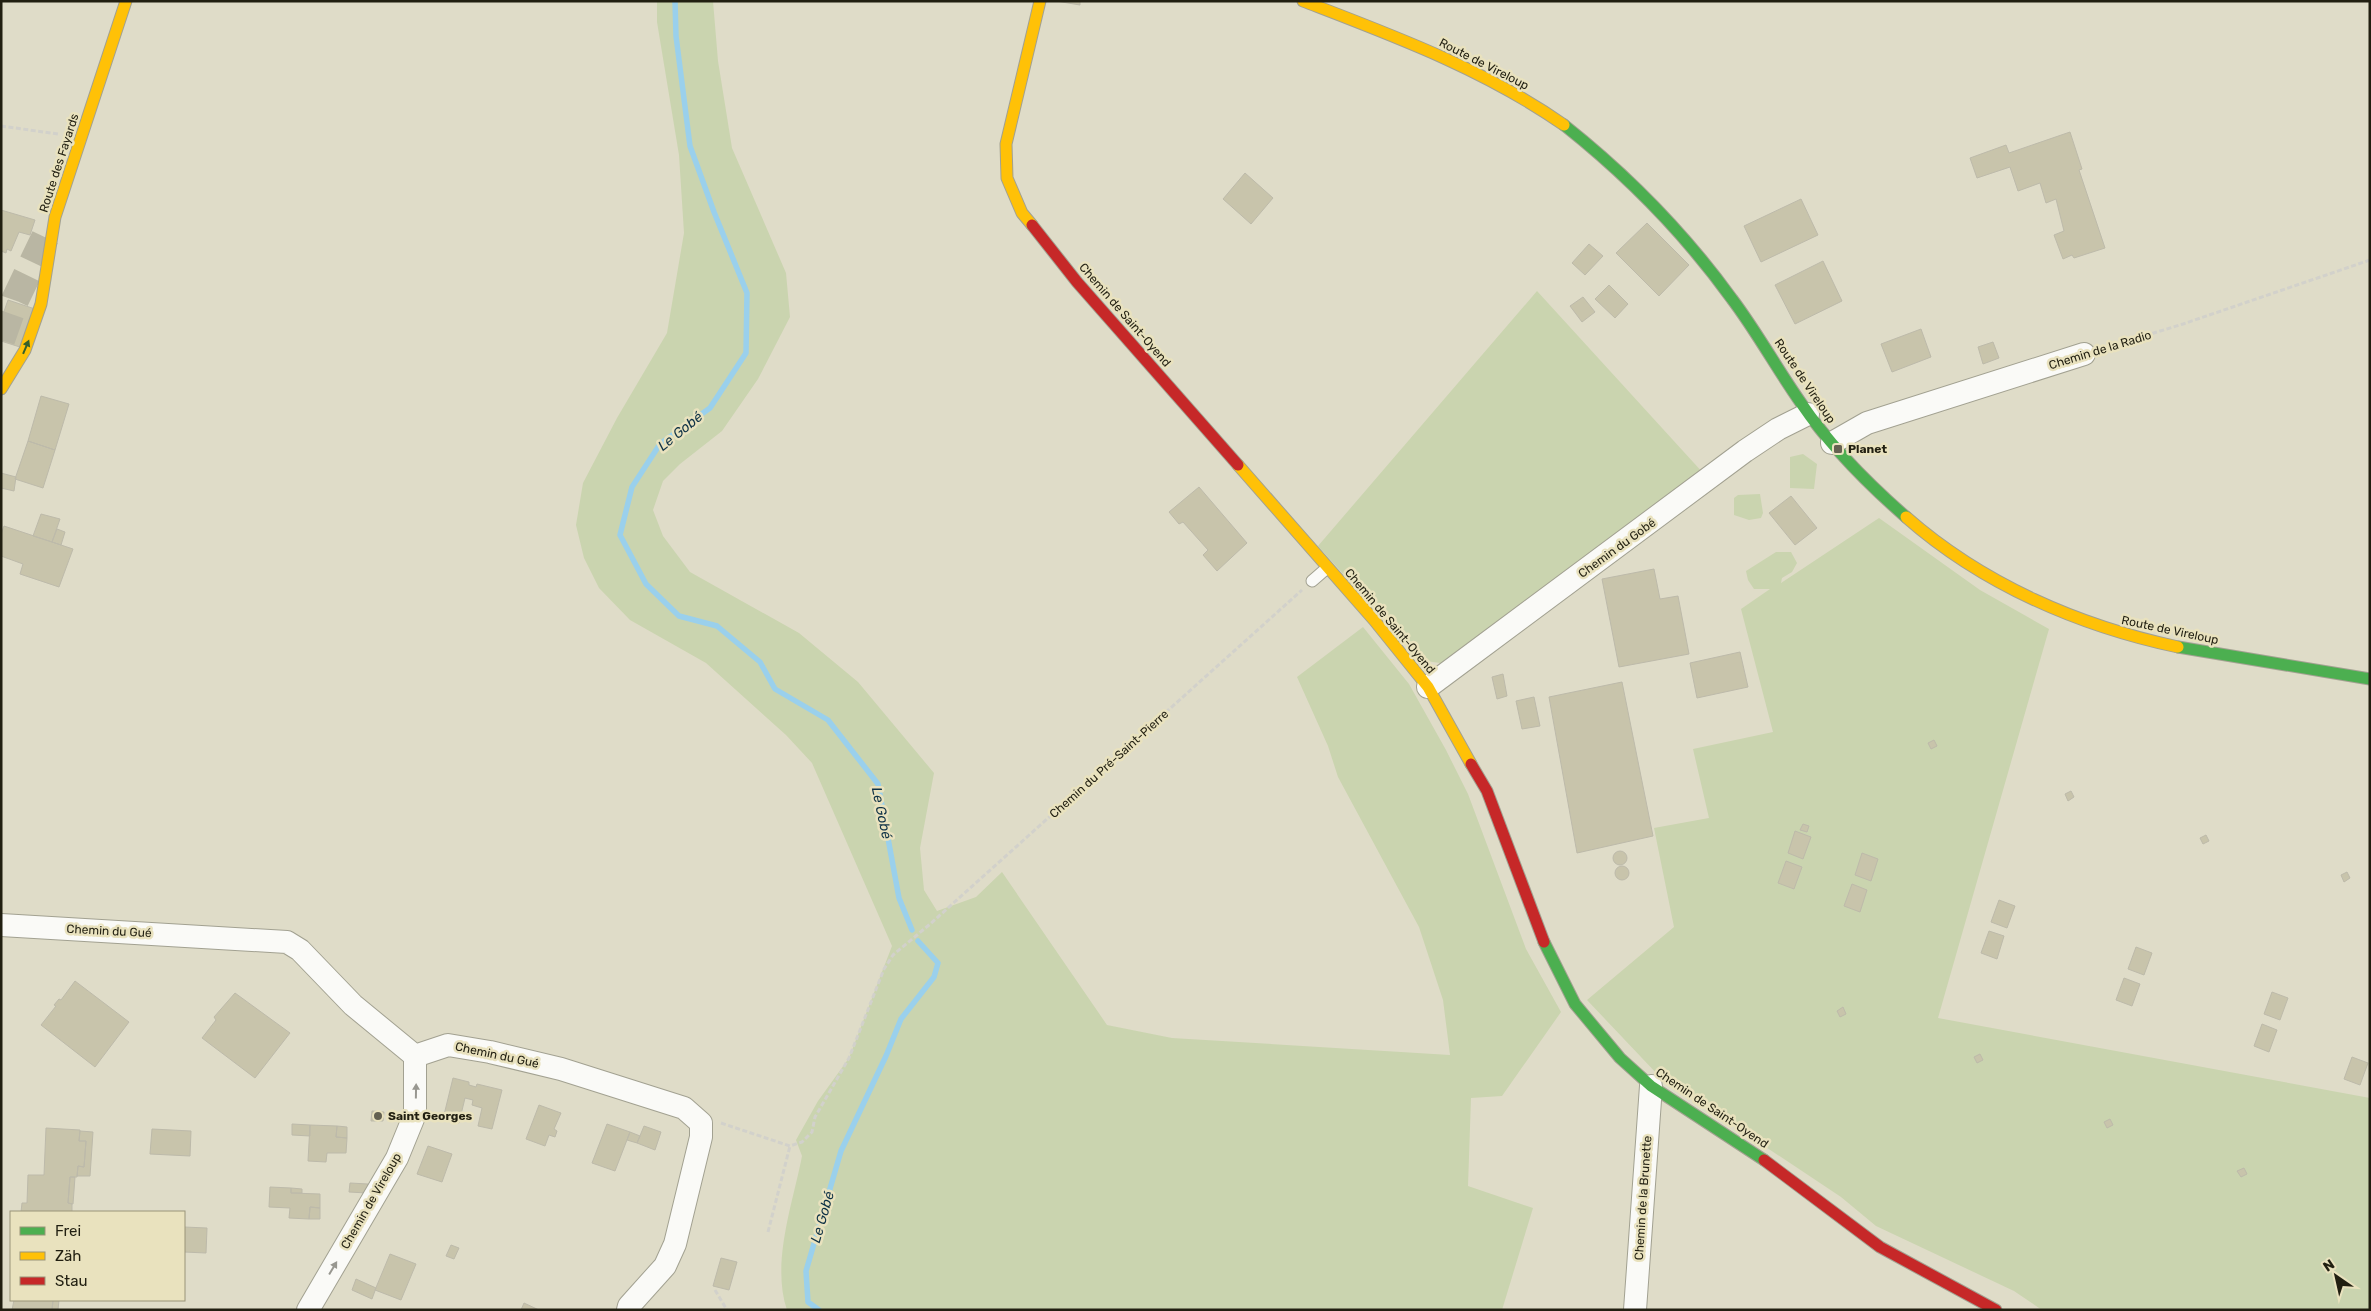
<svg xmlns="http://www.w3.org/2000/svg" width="2371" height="1311" font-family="Rubik,sans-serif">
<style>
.green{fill:#cad4af}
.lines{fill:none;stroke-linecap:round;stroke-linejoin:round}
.stream{stroke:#9ad0ec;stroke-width:5.5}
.building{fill:#c8c4ab;stroke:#bdbaaa}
.secondary-tunnel{stroke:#b9b6a3;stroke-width:28;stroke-dasharray:28 14;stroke-linecap:butt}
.lane-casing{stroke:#a2a191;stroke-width:13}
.street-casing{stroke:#a2a191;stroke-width:24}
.fast-casing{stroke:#a2a191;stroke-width:13}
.slow-casing{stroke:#a2a191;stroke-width:13}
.jam-casing{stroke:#a2a191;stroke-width:13}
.path{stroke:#d2d1cb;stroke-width:3;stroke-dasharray:5 2.5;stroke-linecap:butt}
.lane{stroke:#fafaf7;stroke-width:11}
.street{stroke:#fafaf7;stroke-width:22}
.fast{stroke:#4caf50;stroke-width:11}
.slow{stroke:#ffc107;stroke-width:11}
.jam{stroke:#c62828;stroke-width:11}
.oneway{fill:#34602d}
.oneway2{fill:#989790}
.poi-dot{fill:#646151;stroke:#e9e2be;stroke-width:2}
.labels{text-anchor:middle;stroke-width:5;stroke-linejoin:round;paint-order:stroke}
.street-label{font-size:12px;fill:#211f11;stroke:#e9e2be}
.poi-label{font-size:12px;font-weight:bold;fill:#211f11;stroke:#e9e2be;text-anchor:start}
.water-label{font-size:14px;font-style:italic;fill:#0e3145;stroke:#e9e2be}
</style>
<rect width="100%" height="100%" fill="#dfdcc8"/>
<path class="green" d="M657 1H713L718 61 732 148 786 273 790 317 758 379 722 431 680 464 663 481 653 510 663 536 690 572 799 633 858 682 934 773 920 848 924 890 937 911 976 897 1002 872 1107 1025 1172 1038 1450 1055 1443 1000 1419 927 1338 777 1328 746 1297 677 1363 627 1409 684 1446 750 1468 794 1526 949 1561 1012 1502 1096 1471 1098 1468 1186 1533 1208 1502 1310H787C771 1263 793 1203 802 1156L796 1140 818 1101 849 1058 892 946 812 763 786 735 706 663 630 620 599 588 584 558 576 525 583 483 617 418 667 333 684 233 679 155 657 22Z
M1537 291 1704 474 1447 664 1426 661 1415 654 1318 546Z
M1803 454 1817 464 1814 489 1790 488V457Z
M1760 494 1763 513 1761 518 1749 520 1734 515V498L1738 495Z
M1879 518 1980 590 2049 629 1938 1018 2370 1098V1310H2042L2014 1291 1876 1226 1841 1197 1659 1076 1587 1000 1674 927 1654 828 1709 818 1693 749 1773 732 1741 609 1770 589H1754L1748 580 1746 571 1776 552H1791L1797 563 1792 572 1782 578 1781 583Z"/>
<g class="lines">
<path class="stream" d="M675 1 676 36 690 146 714 212 747 293 746 353 710 408 660 444 632 487 620 535 646 584 679 616 717 626 760 662 775 689 828 720 878 784 899 898 912 930
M819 1310 808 1302 806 1271 841 1151 886 1056 901 1019 934 977 938 963 918 941"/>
</g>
<path class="building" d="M1056 1H1080V5Z
M2070 132 2082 169 2079 170 2105 248 2074 258 2072 255 2063 259 2054 235 2064 231 2056 199 2046 203 2040 183 2018 191 2010 167 1977 178 1970 158 2006 145 2009 153Z
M1245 173 1273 198 1251 224 1223 199Z
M1801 199 1818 235 1761 262 1744 226Z
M1 210 35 220 30 235 19 232 11 251 7 249 6 253 1 251Z
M1647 223 1689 265 1659 296 1616 253Z
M1589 244 1603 256 1585 275 1572 263Z
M1823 261 1842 301 1795 324 1775 285Z
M1609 285 1628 304 1615 318 1595 299Z
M1583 297 1595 312 1582 322 1570 306Z
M8 300 35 309 23 348 1 341V320Z
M1921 329 1931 357 1892 372 1881 344Z
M1993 342 1999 358 1983 364 1978 347Z
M41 396 69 404 55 450 28 441Z
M28 441 55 450 43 488 15 479Z
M1 473 16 477 14 491 1 488Z
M1199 487 1247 543 1217 571 1203 555 1208 550 1183 522 1179 524 1169 512Z
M1791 496 1817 528 1795 545 1769 513Z
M41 514 60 519 52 542 33 536Z
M4 526 73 549 59 587 20 574 23 564 1 556V534Z
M57 529 65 532 61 545 52 542Z
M1654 569 1660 599 1678 596 1689 654 1619 667 1602 579Z
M1740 652 1748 687 1697 698 1690 663Z
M1503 674 1507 696 1497 699 1492 677Z
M1622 682 1653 836 1577 853 1549 697Z
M1534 697 1540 726 1522 729 1516 701Z
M1934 740 1937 746 1931 749 1928 743Z
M2071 791 2074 797 2068 801 2065 794Z
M1803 824 1809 826 1807 832 1800 830Z
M1795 831 1811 837 1803 859 1788 853Z
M2206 835 2209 841 2203 844 2200 838Z
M1613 858a7 7 0 1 1 14 0a7 7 0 1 1-14 0Z
M1862 853 1878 859 1871 881 1855 875Z
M1786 861 1802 867 1794 889 1778 883Z
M1615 873a7 7 0 1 1 14 0a7 7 0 1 1-14 0Z
M2347 872 2350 878 2344 882 2341 875Z
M1852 884 1867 890 1860 912 1844 906Z
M1999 900 2015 906 2007 928 1991 922Z
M1989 931 2004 936 1997 959 1981 953Z
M2136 947 2152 953 2144 975 2128 969Z
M2124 978 2140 984 2132 1006 2116 1000Z
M75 981 129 1022 95 1067 41 1025 56 1006 54 1005 59 999 61 1000Z
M2272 992 2288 998 2280 1020 2264 1014Z
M235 993 290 1033 255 1078 202 1038 216 1020 214 1017Z
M1843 1007 1846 1014 1840 1017 1837 1011Z
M2262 1024 2277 1030 2269 1052 2254 1046Z
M1980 1054 1983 1060 1977 1063 1974 1057Z
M2352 1057 2368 1063 2360 1085 2344 1079Z
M453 1078 469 1082V1085L476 1087 477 1084 502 1090 492 1129 478 1126 482 1108 472 1105 473 1100 465 1098 459 1123 443 1119Z
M539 1105 561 1113 554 1129 557 1131 555 1137 549 1135 545 1146 526 1139Z
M372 1111 384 1112 383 1121H371Z
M2110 1119 2113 1125 2107 1128 2104 1122Z
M292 1124 310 1125V1136L292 1135Z
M607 1124 630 1132 615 1171 592 1163Z
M310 1125 337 1126 336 1137 347 1138 346 1153H327L326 1162 308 1161Z
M337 1126 347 1127V1138L336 1137Z
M644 1126 661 1132 655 1150 637 1143Z
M46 1128 80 1130 79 1141H86L84 1167 78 1166 77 1177H70L68 1203 72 1204V1212H18H21L22 1203H27L28 1175H44Z
M152 1129 191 1131 190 1156 150 1154Z
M80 1131 93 1132 90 1176H77L78 1166 84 1167 86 1141H79Z
M630 1132 640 1136 637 1143 627 1140Z
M428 1146 452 1154 442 1182 417 1174Z
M2244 1168 2247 1174 2241 1177 2237 1171Z
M70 1177H75L73 1204 68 1203Z
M350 1183 368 1184 367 1193 349 1192Z
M270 1187 291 1188V1193L320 1194V1208L310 1207 309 1219 289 1218 290 1208 269 1207Z
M291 1188 302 1189V1193H291Z
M310 1207 320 1208V1219H309Z
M184 1227 207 1228 206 1253 184 1252Z
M451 1245 459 1248 454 1259 446 1256Z
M390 1254 416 1264 401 1300 375 1290Z
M721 1258 737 1262 729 1290 713 1286Z
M356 1279 376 1288 372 1299 352 1290Z
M14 1300H53L52 1310H12Z
M53 1300H59L58 1310H52Z
M524 1303 539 1310H521Z"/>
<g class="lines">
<path class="secondary-tunnel" d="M1 340 15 300 50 227"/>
<defs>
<path id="lane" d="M1312 581 1327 568"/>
<path id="street" d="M1832 443 1867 423 2084 354
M1428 687 1745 451 1778 429 1808 414
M1 925 287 942 300 950 353 1005 415 1056 448 1045 490 1052 561 1069 684 1108 701 1123V1137L675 1244 665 1266 629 1306 628 1310
M308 1310 397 1158 415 1114V1056
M1635 1310 1651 1086"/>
<path id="fast" d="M1564 125C1627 175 1685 234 1732 299 1757 332 1777 369 1801 403 1830 446 1867 483 1906 517
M2178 647 2370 679
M1544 942 1575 1004 1620 1058 1651 1086 1764 1160"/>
<path id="slow" d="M1303 1C1394 36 1484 69 1564 125
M1032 225 1022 213 1007 178 1006 144 1040 1
M1 389 25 350 41 304 55 217 126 1
M1238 465 1374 620 1428 687 1471 764
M1906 517C1982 584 2079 626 2178 647"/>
<path id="jam" d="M1032 225 1077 282 1238 465
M1471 764 1487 791 1544 942
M1764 1160 1880 1247 1996 1310"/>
</defs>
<use href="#lane" class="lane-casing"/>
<use href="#street" class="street-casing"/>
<use href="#fast" class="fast-casing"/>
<use href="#slow" class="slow-casing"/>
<use href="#jam" class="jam-casing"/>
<path class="path" d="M1 126 58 134
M2102 349 2183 324 2370 260
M721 1123 790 1146 802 1142 812 1132 815 1117 849 1058 884 969 893 955 929 925 1302 590
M768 1232 790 1146
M715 1290 727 1310"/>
<use href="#lane" class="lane"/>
<use href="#street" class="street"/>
<use href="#fast" class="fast"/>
<use href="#slow" class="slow"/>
<use href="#jam" class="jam"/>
</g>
<defs><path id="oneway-solid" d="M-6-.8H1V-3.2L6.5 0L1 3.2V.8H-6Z" transform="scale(1.25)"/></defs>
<use class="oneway" href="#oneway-solid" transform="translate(26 347) rotate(-67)"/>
<g class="oneway2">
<use href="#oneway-solid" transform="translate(416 1091) rotate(-89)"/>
<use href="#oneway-solid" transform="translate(333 1268) rotate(-59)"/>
</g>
<g class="poi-dot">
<rect x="1833" y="444" width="10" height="10" rx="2.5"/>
<circle cx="378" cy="1116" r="5"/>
</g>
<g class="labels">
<g class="street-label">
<text transform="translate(1484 64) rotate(27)" y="4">Route de Vireloup</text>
<text transform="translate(59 163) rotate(-72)" y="4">Route des Fayards</text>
<text transform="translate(1125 315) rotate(49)" y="4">Chemin de Saint-Oyend</text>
<text transform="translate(2100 350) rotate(-17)" y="4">Chemin de la Radio</text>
<text transform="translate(1805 381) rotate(56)" y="4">Route de Vireloup</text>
<text transform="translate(1617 548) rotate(-36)" y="4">Chemin du Gobé</text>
<text transform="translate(1390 621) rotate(50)" y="4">Chemin de Saint-Oyend</text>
<text transform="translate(2170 630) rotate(12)" y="4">Route de Vireloup</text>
<text transform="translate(1109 764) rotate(-42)" y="4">Chemin du Pré-Saint-Pierre</text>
<text transform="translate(109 931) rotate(3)" y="4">Chemin du Gué</text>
<text transform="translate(497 1055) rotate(12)" y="4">Chemin du Gué</text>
<text transform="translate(1712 1108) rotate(34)" y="4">Chemin de Saint-Oyend</text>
<text transform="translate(1643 1198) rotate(-86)" y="4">Chemin de la Brunette</text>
<text transform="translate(371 1201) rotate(-60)" y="4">Chemin de Vireloup</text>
</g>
<g class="poi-label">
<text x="1848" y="453">Planet</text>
<text x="388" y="1120">Saint Georges</text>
</g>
<g class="water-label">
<text transform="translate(680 431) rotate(-39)" y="5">Le Gobé</text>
<text transform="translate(882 813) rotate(78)" y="5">Le Gobé</text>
<text transform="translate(822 1217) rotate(-74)" y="5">Le Gobé</text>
</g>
</g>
<rect width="2371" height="1311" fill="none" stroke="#211f11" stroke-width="5"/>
<rect x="10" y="1211" width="175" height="90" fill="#e9e2be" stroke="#999479"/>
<rect x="20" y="1227" width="25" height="8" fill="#4caf50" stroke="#999479"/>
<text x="55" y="1236" font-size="15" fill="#211f11">Frei</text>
<rect x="20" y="1252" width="25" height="8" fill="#ffc107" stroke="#999479"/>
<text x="55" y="1261" font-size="15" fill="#211f11">Zäh</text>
<rect x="20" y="1277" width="25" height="8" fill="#c62828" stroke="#999479"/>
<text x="55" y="1286" font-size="15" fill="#211f11">Stau</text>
<g transform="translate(2336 1276) rotate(326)" stroke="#e9e2be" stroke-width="4" paint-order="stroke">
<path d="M0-4L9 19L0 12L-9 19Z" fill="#211f11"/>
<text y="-8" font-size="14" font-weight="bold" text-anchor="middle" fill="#211f11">N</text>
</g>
</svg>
